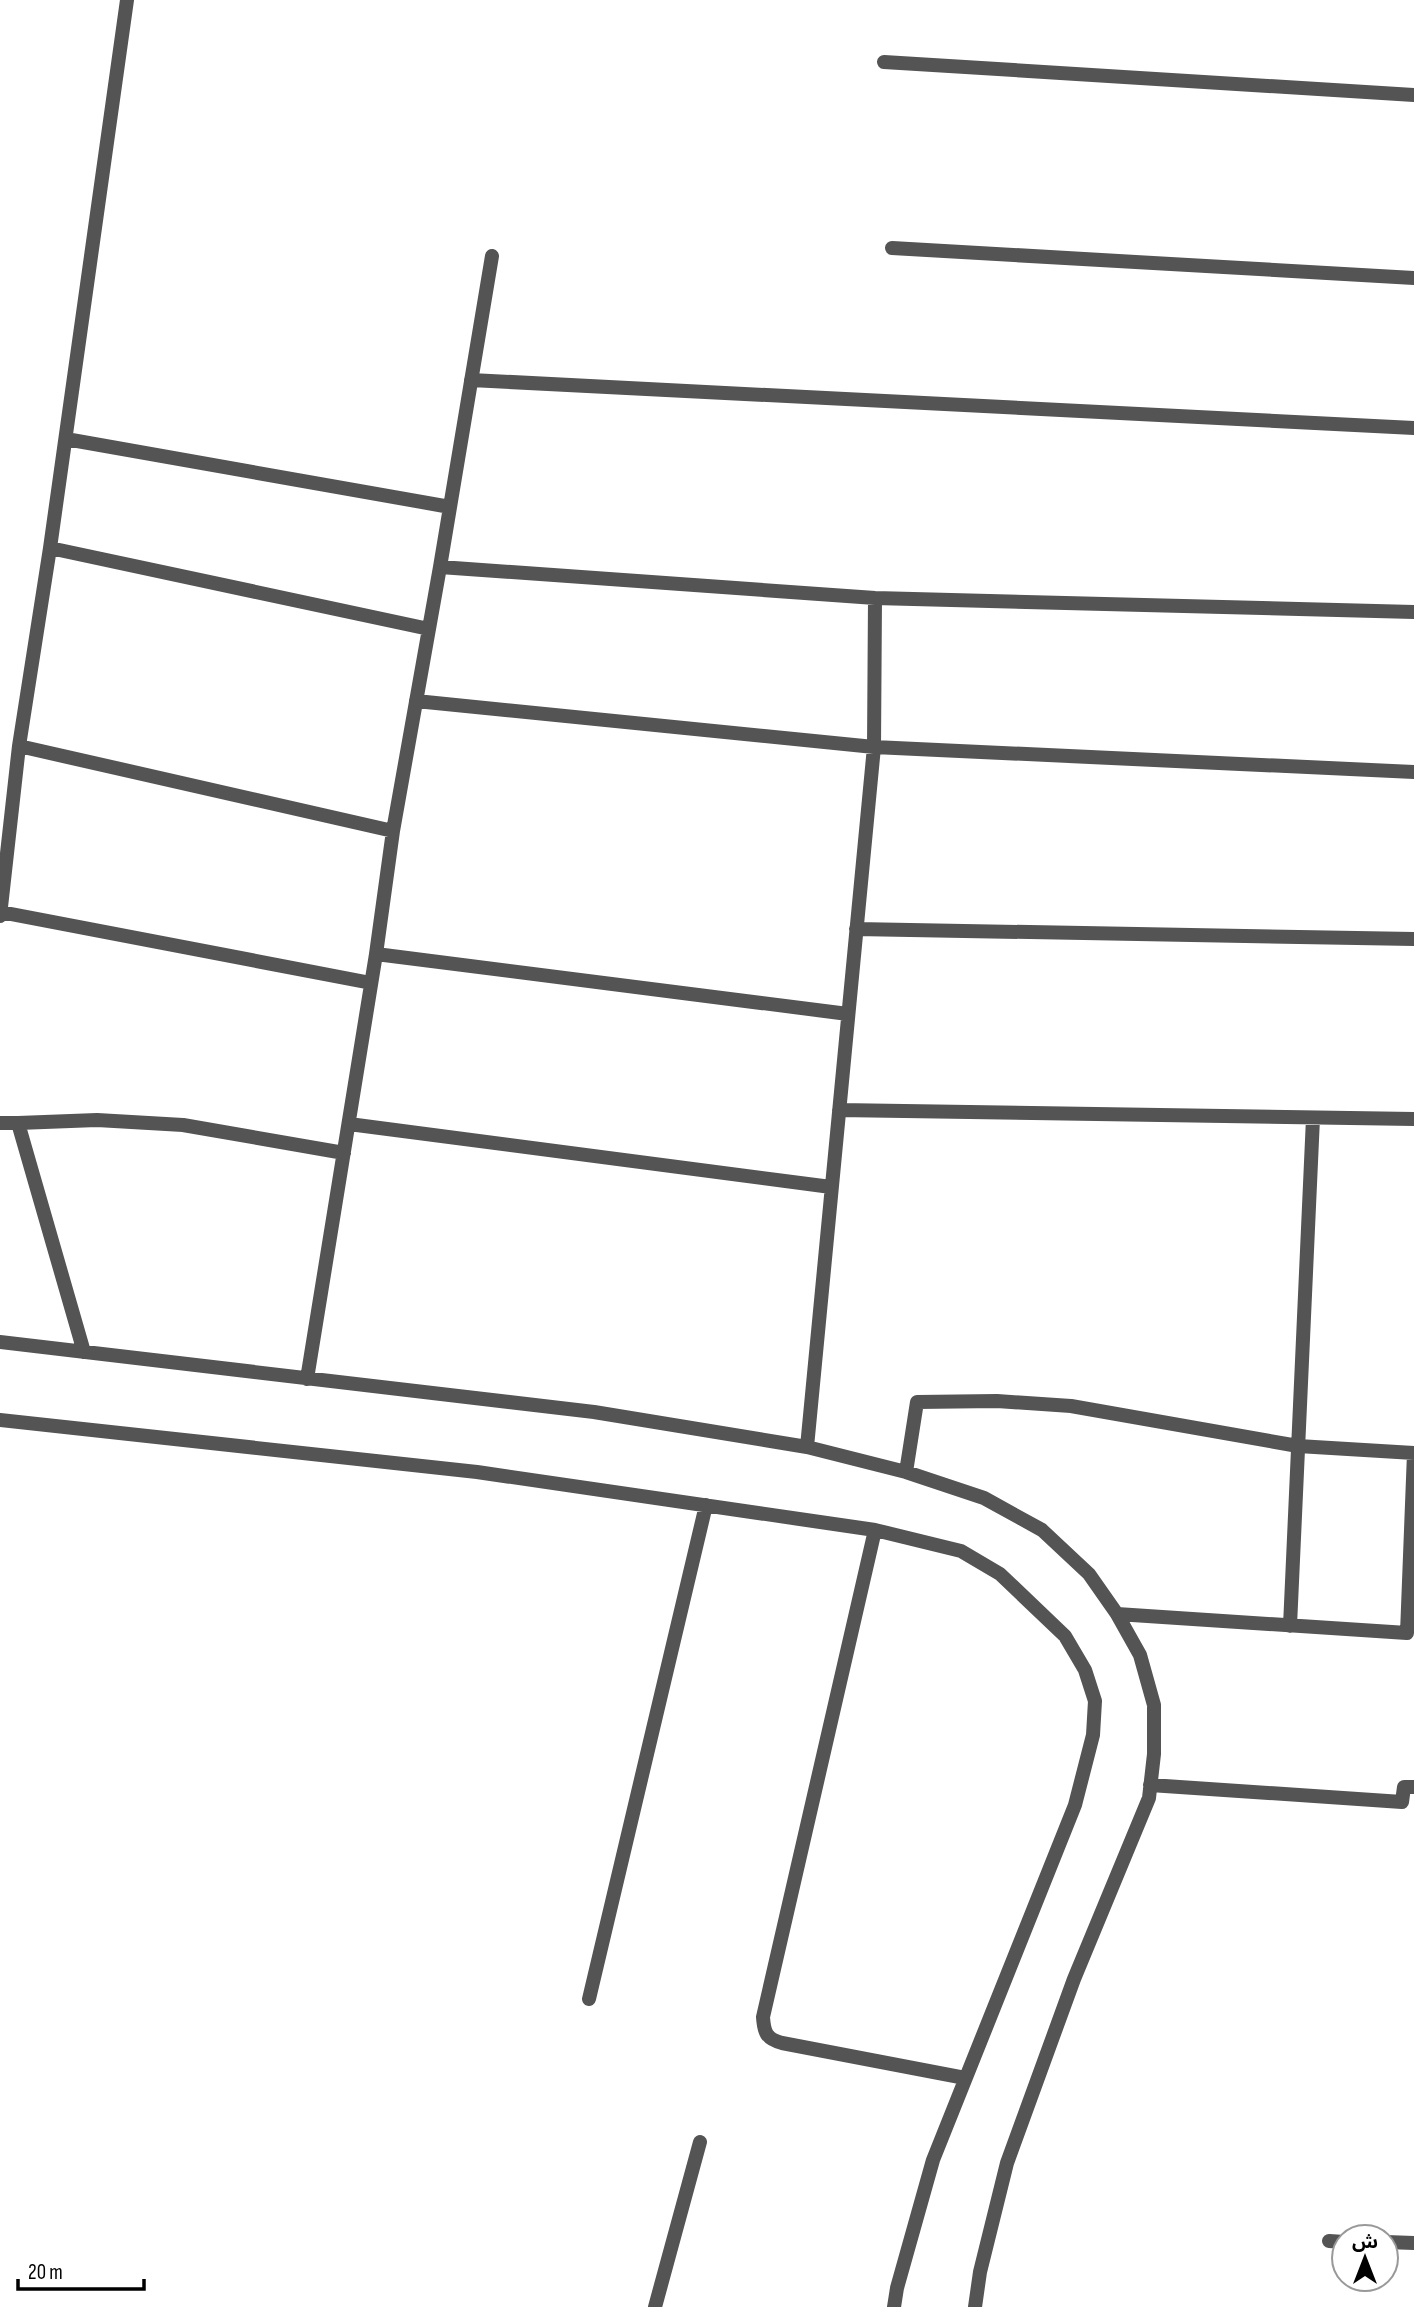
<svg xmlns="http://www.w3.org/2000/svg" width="1414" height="2307" font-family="'Sofia Sans Condensed','Noto Sans Arabic',sans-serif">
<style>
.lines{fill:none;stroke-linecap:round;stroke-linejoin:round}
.street{stroke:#545454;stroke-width:14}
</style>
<rect width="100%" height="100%" fill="#fff"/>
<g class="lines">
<path class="street" d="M884 62 1414 95
M892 248 1414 278
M471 380 1414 428
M66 439 450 507
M50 548 127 0
M440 567 875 598 1414 612
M416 701 874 747 1414 772
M19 746 393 831
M1 912 371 983
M0 916 19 746 50 548 429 629
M856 929 1414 939
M376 954 848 1014
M839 1110 1414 1119
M0 1123H18L84 1352
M18 1123 97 1120 183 1125 344 1153
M349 1124 831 1187
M0 1342 594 1412 807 1447 906 1472 984 1498 1042 1530 1089 1574 1117 1614 1140 1655 1154 1705V1754L1149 1798 1074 1979 1007 2163 980 2272 975 2307
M307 1379 376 954 393 831 440 567 492 256
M0 1420 477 1472 875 1530 961 1551 1000 1574 1065 1636 1085 1670 1095 1701 1093 1735 1075 1805 933 2160 897 2288 894 2307
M807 1447 874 747 875 598
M906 1472 917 1402 997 1401 1071 1406 1298 1446 1414 1453 1407 1633 1117 1614
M875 1530 763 2017C764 2032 766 2039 782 2043L965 2078
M1290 1626 1313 1118
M1150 1785 1402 1802 1404 1787H1414
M589 1999 706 1505
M1329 2241 1344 2242
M1386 2242 1414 2243
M655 2307 700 2142"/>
</g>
<g transform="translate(1365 2258)"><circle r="33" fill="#ffffff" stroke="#999999" stroke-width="2"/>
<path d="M0-5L12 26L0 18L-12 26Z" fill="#000000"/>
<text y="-10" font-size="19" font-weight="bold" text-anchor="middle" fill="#000000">ش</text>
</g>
<path d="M18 2279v10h126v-10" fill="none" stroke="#000000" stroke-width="3.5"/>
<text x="28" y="2279" font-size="21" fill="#000000" stroke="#ffffff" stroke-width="5" paint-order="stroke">20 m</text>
</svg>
